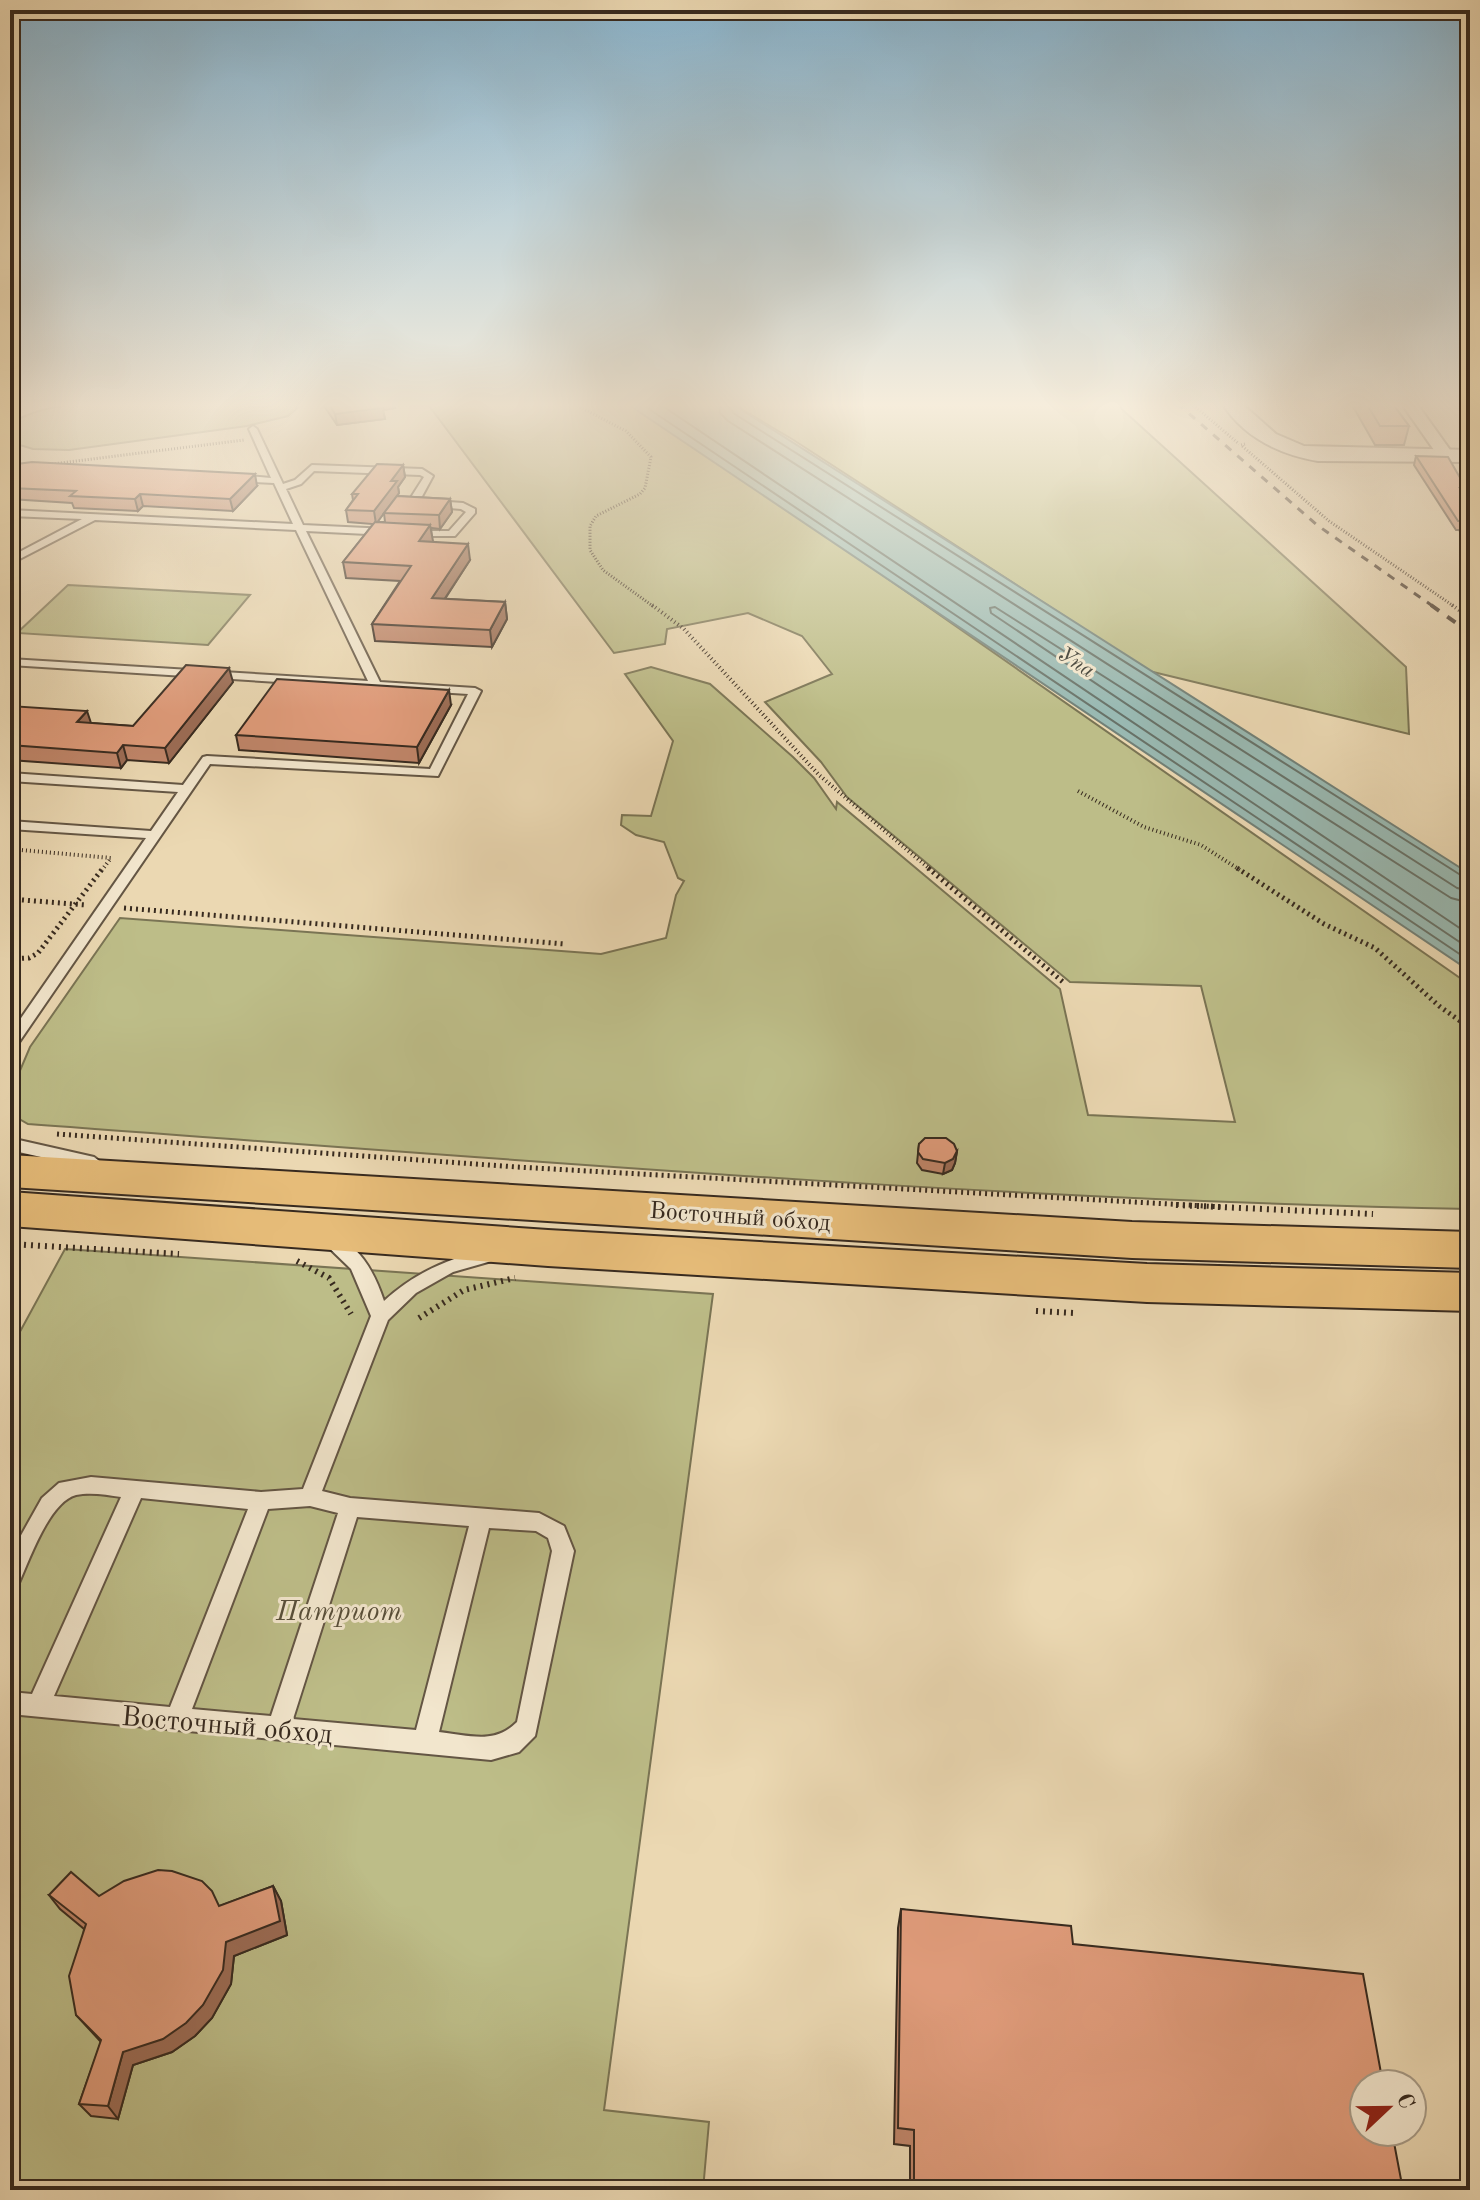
<svg xmlns="http://www.w3.org/2000/svg" width="1480" height="2200" font-family="'Old Standard TT',serif">
<style>
.green{fill:#bdbd88;stroke:#7a7454;stroke-width:2}
.water{fill:#99b9b2;stroke:#728077;stroke-width:2}
.lines{fill:none;stroke-linecap:round;stroke-linejoin:round}
.shore{stroke:#687268;stroke-width:2}
.service-casing{stroke:#645644;stroke-width:4}
.minor-casing{stroke:#645644;stroke-width:4}
.tertiary-casing{stroke:#645644;stroke-width:4}
.primary-casing{stroke:#372a1f;stroke-width:4}
.path-far3{stroke:#372a1f;stroke-width:3;stroke-dasharray:1 2;stroke-linecap:butt}
.path-far2{stroke:#372a1f;stroke-width:4;stroke-dasharray:1 3;stroke-linecap:butt}
.path-far1{stroke:#372a1f;stroke-width:5;stroke-dasharray:2 4;stroke-linecap:butt}
.path{stroke:#372a1f;stroke-width:6;stroke-dasharray:2 5;stroke-linecap:butt}
.service{fill:#f2e6cd;fill-rule:evenodd}
.minor{fill:#f2e6cd;fill-rule:evenodd}
.tertiary{fill:#f2e6cd;fill-rule:evenodd}
.primary{fill:#e6bc79;fill-rule:evenodd}
.rail-far1{stroke:#372a1f;stroke-width:3;stroke-dasharray:8 8;stroke-linecap:butt}
.rail{stroke:#372a1f;stroke-width:4;stroke-dasharray:10 10;stroke-linecap:butt}
.wall{fill:#c08569;stroke:#372a1f;stroke-width:2;fill-rule:evenodd}
.shaded-wall{fill:#9c6c55;stroke:#372a1f;stroke-width:2}
.building{fill:#df9b7a;stroke:#372a1f;stroke-width:2}
.labels{text-anchor:middle;stroke-width:6;stroke-linejoin:round;paint-order:stroke}
.far-water-label{font-size:22px;font-style:italic;fill:#504e44;stroke:#f2e6cd}
.street-label{font-size:24px;fill:#372a1f;stroke:#f2e6cd}
.near-park-label{font-size:28px;font-style:italic;fill:#584f39;stroke:#f2e6cd}
.near-street-label{font-size:28px;fill:#372a1f;stroke:#f2e6cd}
</style>
<rect width="100%" height="100%" fill="#ebd8b2"/>
<filter id="stains"><feTurbulence type="fractalNoise" baseFrequency=".0025" numOctaves="4"/><feColorMatrix values="0 0 0 0 .2 0 0 0 0 .09 0 0 0 0 .02 0 0 0 .5 -.17"/></filter>
<radialGradient id="worn" r=".72"><stop offset=".6" stop-color="#630" stop-opacity="0"/><stop offset="1" stop-color="#630" stop-opacity=".3"/></radialGradient>
<path class="green" d="M86 403H303L288 416 247 426 69 450 33 449 10 442V424C32 409 60 406 86 403Z
M427 403H636L1470 985V1209C989 1200 508 1159 28 1124L16 1117 10 1094 30 1047 120 918 601 954 666 938 676 895 684 881 678 878 664 842 636 835 621 825 622 815 651 816 673 741 625 674 651 667 710 684 793 757 814 778 836 809 837 802 1060 989 1088 1115 1235 1122 1201 986 1070 982 847 797 821 762 765 702 832 674 802 636 748 613 667 629 665 644 614 653Z
M731 403H1115L1406 667 1409 734 1149 671 792 439Z
M68 585 250 595 208 645 17 633Z
M65 1249 713 1294 604 2110 709 2122 703 2190H10V1350Z"/>
<path class="water" d="M626 403H731L1470 874V971Z"/>
<g class="lines">
<path class="shore" d="M640 403 1470 961
M658 403 1470 949
M719 403 720 413 728 421 1457 888 1470 891
M729 403 733 413 1470 881
M1470 903 1451 898 995 607 990 608 991 613 1470 935"/>
<defs>
<path id="service" d="M253 426 257 429 283 484 295 480 312 465 422 469 433 476 420 500 463 503 475 509V513L455 536H411L408 535V531H449L466 512 461 509 414 505 410 499 424 477 420 475 314 471 301 484 286 489 303 525 388 529 393 532 388 535 306 531 380 682 475 688 481 691 438 776 210 764 15 1048 10 1050V1034L146 838 10 829V821L151 831 178 792 10 781V773L183 785 203 757 207 756 430 769 468 694 10 665V659L368 681 296 530 95 520 10 564V557L82 519 10 516V510L293 524 274 483 235 481 231 478 235 475 271 478 249 429Z
M10 1138 94 1157 102 1163 94 1169 10 1150Z
M331 1235C360 1244 375 1274 384 1301 417 1271 447 1260 489 1248L495 1250 498 1255 495 1260 453 1272 416 1293 388 1320 322 1491 350 1498 539 1513 564 1526 574 1551 535 1736 519 1752 491 1760 10 1714V1692L32 1694 121 1497C107 1495 91 1492 76 1495 49 1502 29 1561 18 1585L10 1588V1555L42 1498 59 1483 91 1477 261 1492 303 1489 371 1316 351 1269 322 1241 325 1236ZM141 1498 248 1509 170 1707 54 1696ZM310 1506 338 1513 271 1716 192 1709 268 1509ZM357 1517 469 1526 416 1730 293 1719ZM489 1528 536 1531 548 1538 552 1551 517 1722C494 1745 469 1735 439 1732Z"/>
<path id="minor" d="M1424 403 1420 408 1455 457 1453 460H1441L1404 407 1408 403Z"/>
<path id="tertiary" d="M1222 403H1241L1276 434 1304 446 1470 450V462L1318 461C1279 454 1244 438 1222 403Z"/>
<path id="primary" d="M10 1155 1132 1222 1470 1232V1268L1132 1258 10 1187Z
M10 1192 548 1230 1147 1264 1470 1273V1311L1147 1302 548 1266 10 1226Z"/>
</defs>
<use href="#service" class="service-casing"/>
<use href="#minor" class="minor-casing"/>
<use href="#tertiary" class="tertiary-casing"/>
<use href="#primary" class="primary-casing"/>
<path class="path-far3" d="M572 403 626 431 651 457 645 488 640 494 596 516 590 526V550L603 570 654 607
M1191 403 1239 444
M1245 444 1241 445 1329 521 1455 607
M52 464 244 440"/>
<path class="path-far2" d="M652 605 684 629 819 775 931 870
M1452 605 1470 618
M1078 791 1144 827 1201 845 1240 870
M10 849 111 858 102 870"/>
<path class="path-far1" d="M928 868 1063 982
M1237 868 1324 924 1375 948 1439 1006 1470 1028
M10 899 86 905
M124 908 565 944
M10 959 29 958 38 953 103 868
M10 1068V1072
M57 1134 517 1167 1222 1207"/>
<path class="path" d="M1176 1205 1373 1214
M10 1244 179 1254
M297 1261 329 1278 351 1314
M1036 1311 1074 1313
M419 1318 464 1290 515 1278"/>
<use href="#service" class="service"/>
<use href="#minor" class="minor"/>
<use href="#tertiary" class="tertiary"/>
<use href="#primary" class="primary"/>
<path class="rail-far1" d="M1177 403 1317 525 1434 607"/>
<path class="rail" d="M1431 605 1470 633"/>
</g>
<path class="wall" d="M322 403H394L395 408 383 410 385 419 337 425Z
M1351 403H1392L1409 426 1404 445H1375Z
M1416 456 1466 488 1464 493 1470 500V542H1467L1459 530H1456L1414 465Z
M403 465 405 477 398 487 399 493 397 496 450 499 452 512 440 529 431 528 432 542 470 560 445 599 505 602 507 619 492 647 375 641 372 624 400 581 346 578 343 562 373 524 348 522 346 510 353 500 352 494ZM384 513 385 522H377Z
M10 470 257 486 233 511 143 506 138 511 74 508 72 503 10 499Z
M233 682 169 763 127 760 121 768 10 760V706L91 723 133 726Z
M451 705 419 763 239 750 236 735Z
M919 1144 957 1151 955 1163 952 1170 943 1174 922 1170 917 1163Z
M273 1886 281 1901 287 1935 234 1956 231 1984 212 2018 195 2036 172 2052 133 2065 118 2119 91 2116 79 2104 101 2042 76 2015 84 1929 60 1909 49 1895 99 1896 220 1906Z
M901 1909 1073 1944 1403 2190H910V2146L894 2144 898 1928Z"/>
<path class="shaded-wall" d="M378 403H394L395 408 383 410 385 419 337 425 335 414Z
M403 465 405 477 398 487 399 493 376 524 374 511 391 481Z
M255 474 257 486 233 511 230 499Z
M140 494 143 506 138 511 135 499Z
M450 499 452 512 440 529 439 515Z
M430 525 433 541 421 557 419 541Z
M468 544 470 560 434 615 432 598Z
M505 602 507 619 492 647 490 630Z
M229 668 233 682 169 763 165 748Z
M449 690 451 705 419 763 417 747Z
M87 711 92 726 77 722Z
M123 745 127 760 121 768 117 753Z
M957 1151 955 1163 952 1170 943 1174 945 1163Z
M273 1886 281 1901 287 1935 234 1956 231 1984 212 2018 195 2036 172 2052 133 2065 118 2119 108 2106 123 2052 226 1942Z"/>
<path class="building" d="M328 403H380L383 408 335 414Z
M1366 403H1392L1409 426H1380Z
M1416 456 1448 457 1466 488H1460L1470 500V533L1462 521H1458Z
M32 462 255 474 230 499 140 494 135 499 70 496 76 491 10 488V470L17 464Z
M377 464 403 465 391 481H397L374 511 346 510 358 494H352Z
M397 496 450 499 439 515 384 513Z
M375 522 430 525 419 541 468 544 432 598 505 602 490 630 372 624 411 566 343 562Z
M186 665 229 668 165 748 123 745 117 753 10 745V706L87 711 77 722 133 726Z
M277 679 449 690 417 747 236 735Z
M925 1138H946L954 1144 957 1151 953 1159 945 1163 923 1159 918 1152 919 1144Z
M158 1870 172 1871 202 1881 212 1891 219 1906 273 1886 280 1921 226 1942 223 1970 203 2005 186 2023 163 2039 123 2052 108 2106 79 2104 101 2040 76 2015 69 1976 86 1924 49 1895 71 1872 99 1896 124 1881Z
M901 1909 1071 1926 1073 1944 1363 1974 1383 2084H1364V2132H1392L1403 2190H914V2130L898 2128Z"/>
<linearGradient id="sky" x2="0" y2="1"><stop stop-color="#88b6d2"/><stop offset="0.57" stop-color="#f6eddc"/><stop offset="1" stop-color="#f6eddc" stop-opacity="0"/></linearGradient>
<rect width="1480" height="711" fill="url(#sky)"/>
<g class="labels">
<g class="far-water-label">
<text transform="translate(1077 661) rotate(33)" y="8">Упа</text>
</g>
<g class="street-label">
<text transform="translate(740 1216) rotate(4)" y="8">Восточный обход</text>
</g>
<g class="near-park-label">
<text x="339" y="1620">Патриот</text>
</g>
<g class="near-street-label">
<text transform="translate(227 1724) rotate(5)" y="10">Восточный обход</text>
</g>
</g>
<rect width="1480" height="2200" fill="none" stroke="#ebd8b2" stroke-width="40"/>
<rect x="12" y="12" width="1456" height="2176" fill="none" stroke="#372a1f" stroke-width="4"/>
<rect x="20" y="20" width="1440" height="2160" fill="none" stroke="#372a1f" stroke-width="2"/>
<g transform="translate(1388 2108) rotate(68)"><circle r="38" fill="#f2e6cd" stroke="#a79b87" stroke-width="2"/>
<path d="M0-6L14 30L0 20L-14 30Z" fill="#8f2418"/>
<text y="-12" font-size="22" font-weight="bold" text-anchor="middle" fill="#372a1f">С</text>
</g>
<rect width="100%" height="100%" filter="url(#stains)"/>
<rect width="100%" height="100%" fill="url(#worn)"/>
</svg>
